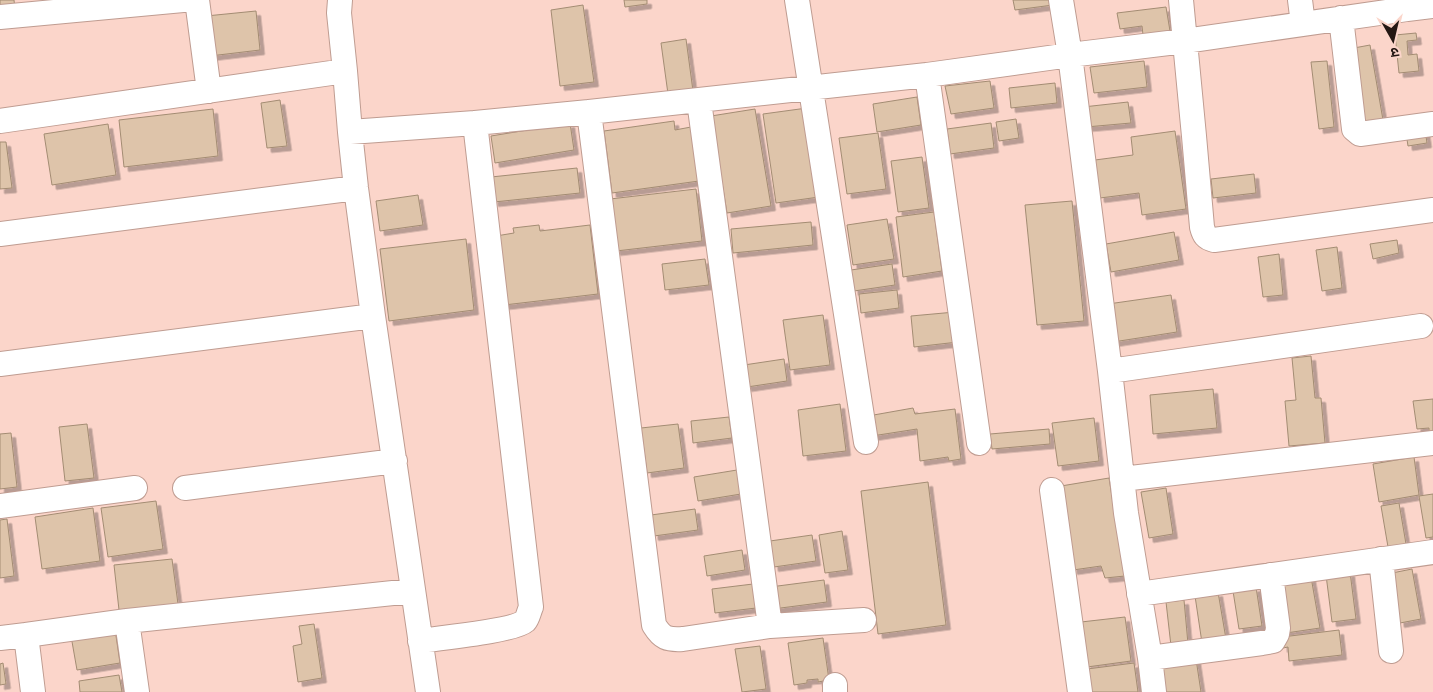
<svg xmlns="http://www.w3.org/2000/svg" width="1433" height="692" font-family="'DejaVu Sans','Noto Sans Devanagari',sans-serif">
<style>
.building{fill:#dec4aa;stroke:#a38c73;filter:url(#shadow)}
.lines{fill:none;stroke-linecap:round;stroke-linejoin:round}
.street-casing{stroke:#bf9c91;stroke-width:26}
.street{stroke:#fff;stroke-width:24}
</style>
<defs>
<filter id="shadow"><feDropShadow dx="4.5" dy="4.5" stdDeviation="0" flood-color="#0004"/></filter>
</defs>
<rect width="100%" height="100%" fill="#fbd5ca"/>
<path class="building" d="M0 0H14L15 9 0 6Z
M624 0H647V4L625 7Z
M1013 0H1052L1053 5 1015 10Z
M583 5 594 82 560 86 551 10Z
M1166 7 1170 31 1143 35 1142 26 1120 29 1117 13Z
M256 11 260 50 210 56 206 16Z
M1416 33 1417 40 1407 41 1408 55 1417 54 1419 71 1399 73 1395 35Z
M686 39 693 91 668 94 661 43Z
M1370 45 1383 120 1360 124 1354 48Z
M1144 61 1147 87 1094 93 1090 67Z
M1327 61 1334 127 1319 129 1311 62Z
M990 81 994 108 951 114 945 86Z
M1055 83 1057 103 1011 108 1009 88Z
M917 97 921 125 877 132 873 104Z
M280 100 287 146 267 148 261 103Z
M1128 102 1131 123 1086 127 1083 107Z
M807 108 819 197 776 203 763 114Z
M213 109 218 156 124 167 119 120Z
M755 109 771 206 727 213 711 116Z
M1016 119 1019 138 999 141 996 122Z
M674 121 675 130 691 127 699 181 612 193 604 131Z
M570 123 574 150 495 163 491 136Z
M991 123 994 148 950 154 947 129Z
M108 124 116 175 52 185 44 134Z
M1425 130 1427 143 1408 146 1406 133Z
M1175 131 1186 209 1142 215 1139 193 1100 198 1095 160 1133 155 1131 137Z
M878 133 886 189 847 194 839 138Z
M0 142H6L12 188 0 189Z
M922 157 929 208 898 212 891 161Z
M577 168 580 193 494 202 491 177Z
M1254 174 1256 193 1213 198 1211 179Z
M696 189 702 241 616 251 610 199Z
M418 195 423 225 380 231 376 201Z
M1072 201 1084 321 1037 325 1025 205Z
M934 212 942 271 903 277 896 217Z
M887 219 894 259 853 265 847 225Z
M811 222 813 245 733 253 731 229Z
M539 225 540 231 590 225 598 294 504 305 496 236 514 233 513 228Z
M1174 232 1179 260 1111 272 1106 244Z
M466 239 474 310 389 321 380 249Z
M1397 240 1399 253 1373 259 1370 244Z
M1337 247 1342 288 1322 291 1316 250Z
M1279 254 1283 295 1263 297 1258 257Z
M705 259 709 285 665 290 662 264Z
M892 264 895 285 854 291 851 270Z
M897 290 899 308 861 313 859 294Z
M1171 295 1177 332 1113 342 1108 304Z
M955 312 958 342 914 347 911 316Z
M823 315 830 365 790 370 783 320Z
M1311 356 1315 398H1321L1325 443 1289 446 1285 401 1296 400 1292 358Z
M784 359 787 381 747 387 744 365Z
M1213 389 1217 428 1153 434 1150 395Z
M1433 399V434L1429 435V428L1417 429 1413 401Z
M840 404 846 451 803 456 798 410Z
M913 408 915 414 955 409 961 459 949 461 948 457 920 461 917 429 872 436 868 416Z
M729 417 732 438 693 443 691 421Z
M1094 418 1099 461 1058 466 1052 423Z
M87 424 94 478 65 481 59 427Z
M678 424 684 468 647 473 641 428Z
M1049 429 1050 444 992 449 990 434Z
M11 433 17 487 0 489V434Z
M1414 457 1419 495 1379 502 1373 464Z
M737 470 741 494 698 501 694 477Z
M1109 478 1125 576 1105 578 1101 566 1073 570 1061 486Z
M928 482 946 625 878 634 861 491Z
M1166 488 1173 534 1149 538 1141 492Z
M1433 494V537L1426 538 1419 496Z
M156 501 163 549 108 557 101 508Z
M1399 503 1406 544 1388 547 1381 506Z
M93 508 100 561 42 569 35 517Z
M695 509 698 530 654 536 651 515Z
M7 519 14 576 0 578V520Z
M842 531 848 570 825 573 819 535Z
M812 535 816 561 774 567 770 541Z
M742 550 745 570 707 576 704 556Z
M172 559 178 604 119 610 114 565Z
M1412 569 1421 619 1400 623 1392 573Z
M1350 572 1356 619 1332 622 1326 575Z
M1311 577 1320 628 1286 633 1278 583Z
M824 580 827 602 773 609 770 587Z
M753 584 756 608 715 613 712 589Z
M1256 587 1262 626 1239 629 1233 591Z
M1218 592 1226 639 1202 643 1195 596Z
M1184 600 1188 644 1171 646 1166 602Z
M1125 617 1131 661 1087 667 1081 622Z
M314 624 322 678 298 682 293 646 302 644 299 626Z
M115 629 120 663 77 670 71 636Z
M1339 630 1342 655 1289 661 1288 647 1283 648 1282 637Z
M823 638 829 680 818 682V679L807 680V683L794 685 788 643Z
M760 646 766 689 742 692 735 649Z
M1196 659 1201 692H1162L1158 666Z
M3 663 6 684 0 685V664Z
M1134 663 1138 692H1090L1087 669Z
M119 675 122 692H80L79 681Z"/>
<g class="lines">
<defs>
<path id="street" d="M197 0 209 91
M340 0 339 13 345 71
M797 0 866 442
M1061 0 1070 55 1110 371 1126 513 1150 658 1154 692
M1181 0 1194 136 1202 227C1204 235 1206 238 1214 240L1433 210
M1300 0 1303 24
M1407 0V9L1433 6
M0 17 183 0
M1341 18 1354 129 1360 134 1433 124
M927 75 979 443
M699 101 770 626
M589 112 654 625C662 638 667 640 683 639L770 626 864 620
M0 121 345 71 350 132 475 123 589 112 927 75 1070 55 1185 41 1407 9
M0 234 356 188
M373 316 428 692
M0 364 373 316 356 188 350 132
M1110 371 1421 326
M1122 479 1433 443
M185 488 395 461
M1052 490 1080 692
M0 506 135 488
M1381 559 1391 651
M1139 594 1433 552
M127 621 137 692
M0 638 26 635
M420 641C438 638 514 631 525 621 528 618 529 611 531 607L475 123
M1150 658 1262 643 1273 641 1277 634 1278 628 1271 575
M835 685V692
M33 692 26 635 127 621 412 591"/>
</defs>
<use href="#street" class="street-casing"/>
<use href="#street" class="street"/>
</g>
<g transform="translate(1393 40) rotate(172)" stroke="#fbd5ca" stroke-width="4" paint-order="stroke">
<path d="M0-4L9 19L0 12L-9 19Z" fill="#241713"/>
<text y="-8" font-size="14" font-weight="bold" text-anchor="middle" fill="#241713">उ</text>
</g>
</svg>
